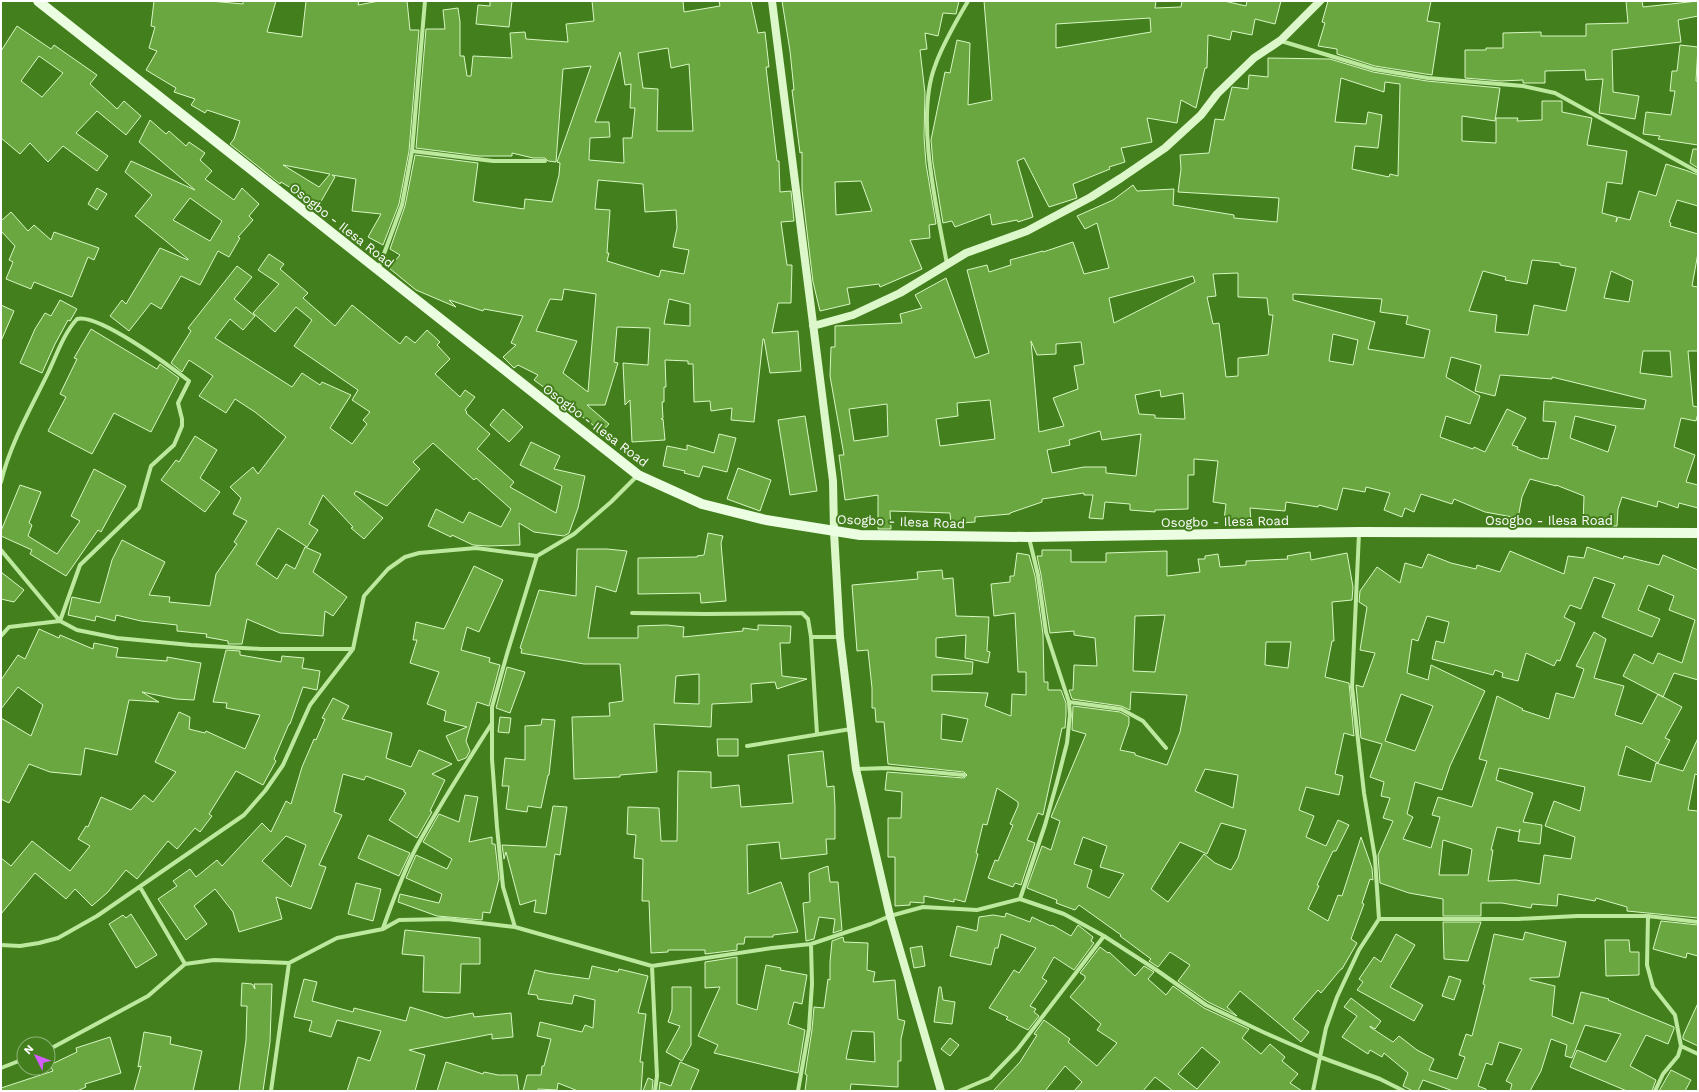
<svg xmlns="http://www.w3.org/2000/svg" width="1699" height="1092" font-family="'Work Sans',sans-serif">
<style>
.building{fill:#6aa740;stroke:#d8f7c3;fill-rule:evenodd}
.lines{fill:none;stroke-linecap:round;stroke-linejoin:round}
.minor{stroke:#bde99f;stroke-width:4}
.secondary{stroke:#dcf7ca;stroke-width:8}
.primary{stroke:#ecfee2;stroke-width:10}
.labels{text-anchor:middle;stroke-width:4;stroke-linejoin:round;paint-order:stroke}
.street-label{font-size:13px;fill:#fff;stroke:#437f1c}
</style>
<rect width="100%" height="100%" fill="#437f1c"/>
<path class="building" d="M154 1H210L243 4V1H276L267 32 302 37 306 1H359L358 5 379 1H407L410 30H419L409 151 399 204 383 245 368 237 381 214 352 211 356 179 332 175 335 177 319 205 313 210 304 203 309 199 281 182 280 184 230 144 234 139 240 121 207 110 205 113 191 105 195 99 174 92 176 88 146 70 157 51 149 48 155 27 151 26ZM283 165 330 174 319 187Z
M490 1H512L509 27 476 24 478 5 490 6Z
M592 1H683L684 12 720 6 719 1H751L758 33 765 32 769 67H766L777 161H779L780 192 791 191 794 221 781 222 787 265H792L791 303H778L772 333 798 331 801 371 770 373 764 339H763L754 422 731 420 732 408 711 411 710 401 694 402 693 364H688V361L665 360 666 387H664V402H662L663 418 661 419H663L665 440 632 442 630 400 625 405 623 363 648 365 650 328 617 327 614 362 618 363 605 405H587L609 424 602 432 554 395 556 392 553 394 534 380 538 375 518 365 514 368 503 357 516 345 511 343 523 316 484 309 483 311 449 300 456 307 416 290 389 268 400 255 390 249 405 206 415 155 478 163 473 201 476 202 524 209 525 199 552 202 559 175 560 163 557 162 591 66 563 69 556 162 548 161 545 158H533L512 153V156H479L416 148 426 29H445L443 10 458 8 460 22V56H464L467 76H471L473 56 512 58 510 33 525 32 526 39 568 42 566 24 594 21ZM668 48 671 68 689 64 693 131H657L658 89 643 88 638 53ZM620 52 625 85 631 84 630 108H635L632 138H623L624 163 589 160 590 138 610 137 609 122H595ZM598 180 643 184 645 212 676 210 677 228 673 247 689 250 684 274 661 270 659 277 607 261 609 253H607L610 210 595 209ZM564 289 596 294 588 392 563 373 577 341 536 331 550 299 562 300ZM669 299 690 304V326L664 324Z
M782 1H959L956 14 943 13 938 36 925 33 927 49 920 50 925 93 924 137 926 164 936 224 929 225 930 238 910 240 922 269 880 287 879 284 847 288 850 304 820 311 813 282 802 190V152L800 153 792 90H794L790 51ZM861 181 872 211 836 215 835 182Z
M984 1H1156L1155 8 1181 7 1182 1H1224L1246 6 1247 1H1281L1275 24 1255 19 1252 35 1232 31 1230 40 1208 35 1207 68H1205L1196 108 1181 100 1177 123 1147 118 1152 142 1121 148 1125 162 1109 167 1110 169 1073 184 1077 198 1049 207 1024 158 1017 161 1033 217 1018 222 1017 220 992 225 990 214 955 227 952 221 943 223 933 163 931 140 945 72 950 73 957 40 970 43 968 105 992 100ZM1150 18 1151 32 1056 48V24Z
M1328 1H1431L1427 21 1440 23 1432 75 1375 66 1337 54V49L1318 46 1325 23 1322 22Z
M1626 1H1642L1643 7 1698 1V16L1678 20 1681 42 1612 50 1613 92 1639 96 1635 119 1599 113 1603 79 1586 80 1585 70 1545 71V83H1523V80L1501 81 1465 78V50H1486V48H1503V33L1541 32V36H1586V24L1628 23Z
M17 26 51 49 54 45 97 75 90 84 117 109 124 101 141 116 126 135 97 111 76 133 108 156 97 171 63 146 48 162 30 143 20 154 1 138V51ZM39 56 63 73 42 97 21 81Z
M1680 45 1698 47 1696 81 1698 82V145L1658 139 1660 136 1643 134 1646 112 1671 115 1675 91H1670L1672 71H1677Z
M1268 58 1330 59 1373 72 1427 81 1500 88 1495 121 1462 116V141L1496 143V118H1518L1517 121 1542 120V101H1562V112L1592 118 1587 145 1627 151 1622 184 1607 182 1602 213 1617 217 1616 222 1618 217 1630 220 1639 191 1656 196 1666 164 1688 171 1698 175V206L1677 200 1669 222 1671 223 1670 226 1698 234V253L1692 286 1698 287V351H1688L1693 406 1698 407V413L1696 421 1681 418 1674 447 1695 455 1686 482 1698 485V508L1679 503 1678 508 1658 501 1657 507 1622 497 1618 509 1617 526 1583 525 1584 496 1556 485V486L1530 479 1522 497 1518 518 1485 512 1454 499 1452 504 1421 494 1414 512 1405 508 1402 517 1384 510 1390 493 1366 487 1365 492 1343 488 1337 510 1319 505 1318 507 1286 502 1285 511 1250 508 1251 522 1224 520 1226 504 1213 502 1218 461 1194 459V475H1188V509L1155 510V512L1130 510V504L1105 502 1103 519 1089 518 1093 495H1084V493L1042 499V502L1010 513V514L975 517V522L951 524 950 513 890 511 891 529H878V495L845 500 839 455H844L830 376 831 347H835V326L902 323 900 314 922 308 915 295 946 278 975 358 989 353 967 270 987 265 989 272 1011 265 1010 260 1043 251V252L1073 242 1084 274 1109 268 1097 223 1085 229 1077 216 1113 200 1133 185 1137 191 1174 189 1173 205 1234 215V218L1277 222 1279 198 1178 192 1181 169 1180 155 1209 153 1215 119 1224 120 1232 87 1248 89 1249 75 1268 77ZM1341 78 1384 92 1385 82 1400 84 1398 176 1390 174 1389 177 1352 169 1355 146 1378 148 1382 115 1368 112 1366 124 1335 122ZM1532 260 1560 263V265L1576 268 1566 311 1534 305 1528 335 1495 332 1497 315 1469 311 1483 271 1506 277 1505 280 1527 284ZM1611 271 1633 281 1629 302 1604 298ZM1238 273V297L1267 298 1269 315H1273L1268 355 1238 358V376L1226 377 1219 323 1213 324 1207 297 1216 296 1213 274ZM1193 276 1195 282 1114 323 1109 298ZM1293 294 1382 299 1380 312 1408 316 1406 324 1430 330 1424 358 1368 349 1375 322 1293 300ZM1333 334 1358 340 1353 365 1329 361ZM1031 341 1037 355 1056 354V344L1081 342 1084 364 1074 366 1078 389 1053 398 1064 426 1039 432ZM1643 351H1670L1672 377 1640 373ZM1451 357 1481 365 1475 391 1495 396 1500 375 1552 379V377L1646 400 1644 409 1544 401 1543 421 1556 422 1548 459 1543 458 1542 459 1517 449 1518 447 1512 445 1526 418 1507 409 1485 452 1474 447 1473 449 1440 437 1446 416 1470 424 1480 396 1446 377ZM1160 390 1161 397 1183 393 1185 419 1155 418V415L1139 414 1135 395ZM990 400 995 439 940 446 936 419 958 416 957 403ZM887 404 888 436 854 441 849 409ZM1575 416 1616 426 1608 452 1570 438ZM1100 431 1102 440 1141 434 1136 476 1106 473V467H1084L1052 473 1047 450 1070 445 1069 440Z
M150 120 166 134 169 131 186 146 189 142 205 153 200 160 212 171 205 179 234 200 242 188 259 204 249 216 253 220 238 237 240 238 229 257 218 251 200 285 181 276 161 309 151 303 129 331 110 316 122 300 126 304 160 248 188 260V259L135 216 152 195 125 172 131 161 195 190 139 142ZM190 198 222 221 210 241 173 220Z
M1693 149H1698V168L1690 163Z
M97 188 107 194 97 210 88 204Z
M11 212 28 231 34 225 51 240 54 232 99 248 94 260 88 257 72 297 34 282 31 289 6 279 13 262 9 260 15 246 1 231V221Z
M269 254 284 264 280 269 308 293 303 298 335 326 352 305 400 344 406 336 415 343 427 330 440 342 437 345 450 359 435 374 460 397 465 390 475 397 465 410 467 412 466 413 490 434 477 449 514 482 510 487 556 513 562 486 520 465 531 442 560 456 554 469 585 476 578 508 569 533 564 536 534 532 519 523 520 545 488 546 473 545 452 535 451 537 428 526 436 509 463 523 469 512 501 527 511 509 476 478 474 480 433 443 413 462 420 469 387 506 356 491 354 494 383 518 364 539 351 528 353 527 323 495 309 524 318 530 307 547 278 528 256 564 277 579 286 564 295 569 305 547 321 554 313 572 347 597 333 616 325 611 323 636 280 633 247 619 242 644H228V641L206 637 207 634 177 631V625L141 621 116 615 115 621 96 616 95 621 68 615 72 597 100 603 112 560 122 540 165 562 149 595 170 597 169 602 210 606 216 574 237 544 234 542 247 521 233 514 241 498 230 487 253 467 258 474 286 437 255 412 235 399 226 413 199 396 213 376 189 360 182 372 171 363 191 331 188 328 237 266 252 277 234 299 255 316 243 330 230 319 215 338 292 387 302 373 320 385 322 382 351 395 330 428 352 444 367 424 363 420 370 412 352 400 358 390 294 346 312 320 296 307 275 332 253 313 279 284 258 270Z
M60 300 77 309 70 321 68 320 55 344 42 373 20 363 35 329 45 313 51 316Z
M1 305 14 311 1 341Z
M91 329 157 369 160 364 179 378 151 432 114 413 92 454 48 431 66 397 60 394 77 359 74 358Z
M503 409 523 427 509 442 490 425Z
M805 416 817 491 790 495 778 420Z
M719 434 736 438 727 472 703 466 699 477 684 473 685 471 663 466 667 446 687 450V445L714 453Z
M195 436 217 450 200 478 220 492 205 512 161 480 176 460 179 462Z
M738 468 771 480 760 511 727 499Z
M94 469 126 486 101 532 98 530 66 576 30 554 32 550 1 536V531L20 485 41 492 29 523 32 525 28 536 57 554 80 521 71 516Z
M708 533 723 536 721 543 726 601 701 603 700 593 638 594V558L697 557V556L704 555Z
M1587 547 1623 559 1624 556 1659 565 1663 555 1698 570V680L1674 673 1663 697 1623 676 1634 654 1653 664 1658 653 1682 663 1695 620 1669 610 1674 596 1648 585 1638 610 1660 619 1652 637 1602 617 1615 584 1594 577 1581 609 1570 605 1564 617 1575 623 1560 661 1557 660 1554 666 1526 653 1518 681 1502 677 1503 673 1495 670 1493 675 1432 659 1436 641 1444 643 1449 622 1427 616 1418 641 1412 639 1407 673 1428 680 1431 665 1485 691 1450 766 1442 790 1415 782 1407 814 1413 817 1403 839 1431 848 1440 817 1432 815 1438 797 1472 807 1487 761 1479 759 1497 696 1523 709 1522 710 1549 719 1556 693 1574 698 1584 669 1576 666 1594 632 1606 639 1594 678 1624 686 1615 715 1642 724 1658 694 1682 707 1665 738 1670 740 1658 763 1626 746 1618 775 1651 782 1656 763 1683 771 1698 738V775L1695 774 1688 810 1698 811V918L1627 911V907L1596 898 1595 901 1558 894 1557 906 1532 904 1531 908 1502 903H1481V916H1443V899L1409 893 1380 883 1378 855 1393 821 1383 818 1390 798 1381 796 1384 782 1370 777 1382 744 1361 738 1356 685 1363 687 1375 653 1360 650 1367 607 1359 602 1360 591 1377 567 1400 583 1405 563 1422 568 1428 554 1451 563 1476 569 1477 565 1500 572 1510 551 1564 574 1568 556 1584 558ZM1401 694 1433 706 1415 751 1385 741ZM1499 768 1585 787 1580 811 1554 801 1545 826 1575 837 1571 859 1544 855 1540 884 1516 880 1488 881 1493 850H1491L1497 827 1519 832 1520 829 1518 841 1540 844 1542 825 1523 822 1533 793 1496 780ZM1443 840 1472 849 1468 875H1439Z
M577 549H607L627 551 616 592 596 586 588 638H638V626L667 625 684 627 683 637 743 631V628L758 630V625L791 626 790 643H780L782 676 807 679 777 689 775 682 751 684 752 702 712 704 711 727 654 724 657 772 620 775V777L574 779 572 717 610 716 609 703 623 701 620 664H584L521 653 522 649 520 648 539 590 576 596ZM699 674V704L674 703 676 676Z
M1042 550H1071V562H1106V553L1167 551V576L1200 572 1198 559H1205V556L1218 554 1220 567 1246 565V561L1288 559 1287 556 1310 552 1311 560 1347 553 1353 587 1352 600 1332 602 1334 641H1332L1325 677 1349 683 1354 736 1344 733 1335 774 1343 776 1339 795 1306 787 1299 810 1314 816 1306 837 1326 846 1338 820 1349 825 1336 851H1333L1317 885 1319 886 1308 909 1328 921 1338 895 1342 896 1361 837 1372 868 1373 880 1370 879 1362 903 1364 904 1351 939 1357 943 1342 969H1341L1321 993 1318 990 1293 1019 1309 1032 1301 1042 1240 991 1227 1007 1237 1016 1208 1002 1178 981 1190 965 1170 952 1158 967 1149 961 1151 959 1120 936 1121 935 1079 905 1075 910 1056 903 1057 900 1027 888 1042 846 1051 850 1060 821 1051 817 1086 734 1072 730 1073 706 1120 712 1129 717V724L1120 750 1135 753V755L1167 765 1180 732 1187 695 1131 692 1130 710 1121 706 1072 699 1069 690H1073L1074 665 1097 666 1095 638 1074 635V631L1050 633 1041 575 1037 556H1042ZM1165 615 1155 672 1133 671 1135 616ZM1266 642H1291L1288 668 1265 665ZM1205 769 1238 775 1233 808 1195 791ZM1221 823 1246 830 1238 858 1231 870 1215 863 1204 854 1168 902 1151 889 1180 842 1207 854ZM1083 837 1107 846 1100 867 1124 874 1109 898 1087 887 1092 870 1074 864Z
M1017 553 1029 555 1035 576 1043 634 1044 682H1048V690H1061L1066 703V715L1065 728H1062L1043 815 1038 813 1027 840 1035 843 1021 885 1015 883 1013 887 988 878 995 860 998 861 1013 825 1010 824 1018 806V802L997 788 987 825 983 824 976 853 978 854 965 902 954 899V902L924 896V903L910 902V905L895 906V857H888V818H901L902 792 885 790 887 772 964 778 967 775 964 772 888 764 884 722H876L875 708H872V688L868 650 857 651 852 585 918 579 917 572 942 570 943 579 953 578 956 616 989 617 987 651 990 652 988 663 965 658 966 635 936 638V657L973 662 972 674 932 675V691L988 693 985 706 1011 716 1012 694 1026 695V672H1018L1015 613 994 616 991 584 1010 582V576H1014ZM942 714 968 719 962 742 941 739Z
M474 566 503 580 479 632 467 627 461 650 490 658 489 662 500 665 489 706 477 702 466 741 470 751 466 758 458 761 446 736 467 727 444 721 446 711 427 704 439 672 410 663 417 640H413L416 622 444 629Z
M1 572 24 590 14 602 1 599Z
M39 629 59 638 60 635 93 649 94 643 118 648 116 657 167 661V657L201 663 194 700 176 699 142 692 159 702 129 700 117 755 85 748 81 775 50 772 29 764 9 803 1 799V718L31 736 43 705 18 687 1 709V680L18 655 25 659Z
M226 650 240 651V655L281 662 282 656 304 658 302 668 320 671 317 690 303 687 290 724H289L274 759 276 761 263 785 236 771 209 814 212 816 200 832 195 828 177 849 168 841 137 879 126 870 108 892 92 906 75 889 66 899 35 873 1 914V858L11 866 32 841 70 871 90 846 78 839 86 826 88 827 101 797 131 810 144 795 153 802 176 772 155 762 179 712 190 717 189 729 205 733 206 731 245 749 260 715 226 708 227 703 213 702Z
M507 667 525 672 510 713 496 708Z
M333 698 349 706 342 719 392 733 386 758 411 767 419 750 452 764 432 774 445 780 430 811 432 812 417 838 389 820 406 793 404 792V790L366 776 364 780 343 774 334 812 342 815 319 865 326 867 311 909 276 897 282 919 239 932 233 912 215 889 194 906 207 924 186 940 158 899 177 886 173 881 190 869 196 877 217 860 222 866 262 823 271 832 286 801 291 804 302 767 314 739 316 740 325 719 322 718ZM286 836 306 845 291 887 262 861Z
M500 717 511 718 509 733 498 732Z
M542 719 555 720 549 775H548L541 808 528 806 527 812 506 809 509 786H502L505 758 525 760V726L541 725Z
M717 739H738V756H718Z
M823 751 827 787 834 786 835 807V839H826L827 854 781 859 779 842 747 845 748 894 781 882 798 932 773 935V937H745L744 944H737V950L705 954V950H668V952L651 953 649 901H642L643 859 634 858 636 835 627 834 628 807 659 808 661 841H677L678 771 711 772V788L739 785 741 807 793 803 788 755Z
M465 795 478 797 469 842 492 837V844H495L499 879 490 913 483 912 482 920 437 916 398 902 400 894 439 903 442 894 406 878 416 855 447 869 452 859 423 842 439 814 459 822Z
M553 806 567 807 560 855 555 854 546 914 534 912 536 900 520 905 506 852 504 859 502 845 546 847Z
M368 835 410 853 399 876 358 858Z
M828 866 830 882H838L842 930 833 933 835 919 819 917 814 939 806 941 803 903 810 902 809 873Z
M356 883 381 889 373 921 348 914Z
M1006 913 1030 922 1032 917 1051 926 1052 925 1071 936 1078 925 1093 937 1091 941 1094 943 1074 970 1054 957 1042 978 1047 981 1030 1006 1036 1009 1034 1012 1039 1016 1028 1030 1006 1019 1008 1017 989 1008 1014 970 1019 973 1036 948 1001 934 998 948H995L991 965 950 956 957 926 977 931 979 917 993 915 1005 917Z
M131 914 157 955 136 968 109 924 123 915 126 918Z
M1661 921 1698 925V956L1687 953 1686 958 1653 949Z
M1443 922H1481L1468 961 1444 959Z
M405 930 480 938V964H461L460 993 423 992 424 956 402 954Z
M1525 932 1566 942 1559 977 1530 978V980L1555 986 1552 1016 1573 1024 1581 992 1609 999 1608 1000 1674 1027V1029L1668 1044 1646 1035 1630 1066 1656 1080 1652 1091H1627L1570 1067 1577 1050 1606 1062 1621 1034 1585 1025 1572 1058 1565 1056 1567 1045 1551 1039 1541 1071 1530 1091H1510L1512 1084 1506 1081 1522 1049 1499 1042 1492 1065 1486 1063 1478 1086 1486 1089V1091H1453L1423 1080 1418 1091H1413L1403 1086 1408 1073 1384 1053 1382 1057 1370 1050 1368 1054 1342 1037 1357 1016 1344 1007 1351 998 1381 1021 1375 1029 1370 1026V1027L1393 1042 1399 1036 1417 1050 1434 1059 1429 1070 1457 1079 1465 1057 1459 1055 1466 1034 1472 1036 1485 985 1483 984 1494 934 1523 940Z
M1396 934 1415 945 1390 987 1423 1005 1414 1021 1357 990 1363 982 1359 979 1374 957 1381 962Z
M843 937 844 942 868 943 867 970 875 972 873 982 895 980 898 1019 905 1021 901 1039V1061H898V1087L851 1084 850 1091H805L807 1075 805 1074 812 1030 814 1007 824 1008 828 979 830 980V962L832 941ZM852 1031 874 1032 875 1062 846 1059Z
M1605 940H1629L1630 952H1639V975L1606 976Z
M922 946 925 966 914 968 910 948Z
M1100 947 1108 953 1109 952 1135 976 1144 966 1154 972 1148 979 1166 995 1173 986 1204 1008 1249 1029 1242 1038 1261 1054 1270 1044 1285 1057 1282 1061 1298 1074 1290 1083 1302 1091H1173L1155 1077 1143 1091H1074L1082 1082 1065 1066 1045 1091H993L1020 1062 1037 1035 1034 1034 1044 1020 1070 1039 1068 1042 1097 1066 1117 1043 1097 1030 1101 1024 1070 997 1085 979V976L1080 973ZM1202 1047 1220 1062 1197 1089 1178 1074Z
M737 957V1004L757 1010 766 965 781 968 780 970 807 975 802 1004 794 1002 788 1024 805 1030 798 1073 714 1053 718 1045 698 1036 720 987 705 988V962Z
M592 966 618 972 619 969 648 976 638 1013 646 1014 640 1062H643L641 1091H578L558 1083 557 1090 538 1089V1091H523L527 1075H541L542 1066H544L551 1039 537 1036 540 1022 582 1032 585 1025 593 1028 595 1000 574 995 572 1004 538 999 537 995 528 994 535 970 547 973 589 979Z
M1449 976 1461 980 1454 1000 1442 996Z
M304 979 317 982 312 1001 353 1012 354 1008 406 1021 410 1007 446 1018 473 1013 474 1017 511 1013 513 1037 492 1039V1034L409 1050 425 1055 415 1091H347L358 1057 370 1061 381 1031 337 1020 331 1037 309 1031 312 1021 294 1017Z
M242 983 252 984 255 989 254 984H272L270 1042 263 1091H239L246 1040 247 1006H241Z
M672 987H691V1045L682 1061 666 1052 680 1026 668 1022 672 1010Z
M939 987H941L943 1000 955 1002 952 1024 934 1022Z
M1698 1003V1046L1683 1039V1036Z
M144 1032 171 1037 170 1044 202 1051 193 1091H134L141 1066 138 1067Z
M110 1037 121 1073 85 1084 86 1087 77 1091H1V1088L53 1071 50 1065 77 1052 76 1048Z
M950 1038 959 1045 950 1056 941 1049Z
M446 1062 483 1074 484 1072 498 1075H517L519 1091H437Z
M680 1062 699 1070 690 1091H659L660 1082 671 1086Z
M1671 1070 1691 1080 1685 1091H1659Z
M648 1078 653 1080 652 1091H643Z"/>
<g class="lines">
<path class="minor" d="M1281 41 1374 69 1428 78 1523 86 1555 93 1698 172
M412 151 493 161H545
M947 264C937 209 915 118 935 66 943 43 956 22 968 1
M378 270 402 205 412 151 425 1
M1 482C10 444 31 408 48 373 56 356 64 333 77 319 98 313 171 367 189 381L178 403 182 419V426L174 445 151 466 139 508 80 565 60 621
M1 550 60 621 77 630 117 638 191 645 261 649H353
M632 613 706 614 802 613 808 619 811 637 817 734
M1 636 9 627 60 621
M811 637H840
M1069 702 1121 709 1143 721 1166 748
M747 746 851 729
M856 769 888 768 964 775
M140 887 185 964
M1020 899 1045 825 1057 782 1067 743 1070 715 1069 702 1046 632 1038 575 1029 538
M1648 916 1647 965 1653 987 1675 1015 1681 1046 1698 1054
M1379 919H1518L1577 916H1648L1698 922
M515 927 503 887 497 827 492 759V707L507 654 537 556
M383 928C393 901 403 872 417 846 440 804 466 764 492 723
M1 945 20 946 39 943 58 938 97 916 244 815 265 791 283 765 310 705 353 649 364 596 388 569 405 557 419 553 476 548 537 556 574 534 611 502 638 475
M652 966 657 1076 655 1091
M48 1050 148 996 185 964 214 960 289 963 337 938 383 929 399 920 447 919 515 927 652 966 772 948 811 944 871 924 890 916 923 907 977 910 1020 899 1064 914 1104 936 1158 971 1206 1005 1263 1032 1320 1057 1380 1079 1404 1091
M1 1068 24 1059
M271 1091 289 963
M798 1091 809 1029 812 984 811 944
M959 1091 990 1078 1017 1050 1104 936
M1313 1091 1326 1028 1337 997 1359 950 1379 919 1375 858 1364 793 1352 687 1359 533
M1655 1091 1663 1074 1678 1056 1681 1046"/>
<path class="secondary" d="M772 1 833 481 834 532 840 637 856 769 890 916 941 1091
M813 326 853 315 900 293 966 253 1027 231 1091 197 1121 178 1165 148 1201 115 1217 94 1254 58 1281 40 1320 1"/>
<path class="primary" d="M38 1 638 475 702 504 766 520 860 535 1028 537 1360 532 1698 533"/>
</g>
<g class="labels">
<g class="street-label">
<text transform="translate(342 225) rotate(38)" y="5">Osogbo - Ilesa Road</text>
<text transform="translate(596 425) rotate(37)" y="5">Osogbo - Ilesa Road</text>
<text x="1549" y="525">Osogbo - Ilesa Road</text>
<text transform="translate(901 521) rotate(2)" y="5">Osogbo - Ilesa Road</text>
<text transform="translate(1225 521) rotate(-1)" y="5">Osogbo - Ilesa Road</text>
</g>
</g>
<rect width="1699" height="1092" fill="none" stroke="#ffffff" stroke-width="4"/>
<g transform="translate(36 1056) rotate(312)"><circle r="19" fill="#437f1c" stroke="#8eb277"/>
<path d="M0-3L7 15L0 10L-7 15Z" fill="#d35cfa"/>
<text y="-6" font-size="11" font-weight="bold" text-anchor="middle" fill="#ffffff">N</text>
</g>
</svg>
